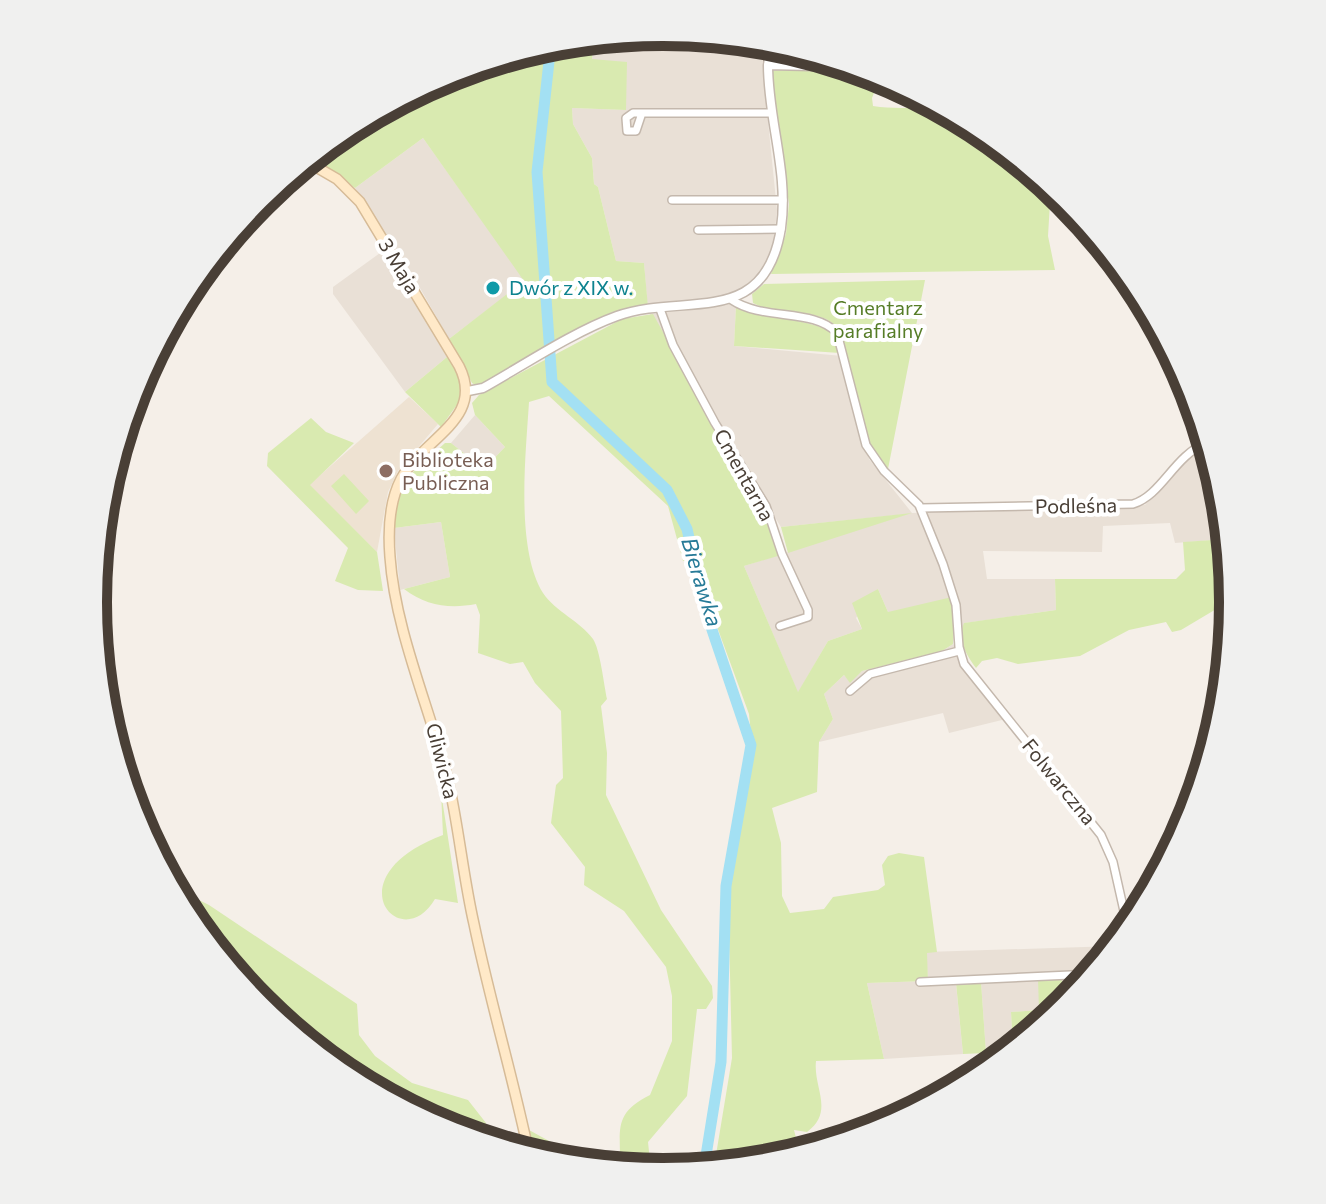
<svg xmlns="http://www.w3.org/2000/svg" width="1326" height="1204" font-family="Commissioner,sans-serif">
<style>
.residential{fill:#e9e0d6}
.education{fill:#eee2d2}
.green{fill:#d9eab0}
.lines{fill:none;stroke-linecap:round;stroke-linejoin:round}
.river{stroke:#a3e0f3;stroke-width:11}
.minor-casing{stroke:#c4b8ad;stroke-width:10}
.tertiary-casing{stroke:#c4b8ad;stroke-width:11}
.secondary-casing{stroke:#d6bb97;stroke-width:12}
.minor{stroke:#fff;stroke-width:7}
.tertiary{stroke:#fff;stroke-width:8}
.secondary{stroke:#ffe9c8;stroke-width:9}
.culture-dot{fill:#0f9aa8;stroke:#fff;stroke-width:3}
.education-dot{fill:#8d6e63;stroke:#fff;stroke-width:3}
.labels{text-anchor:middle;stroke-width:8;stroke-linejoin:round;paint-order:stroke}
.street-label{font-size:20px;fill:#493f36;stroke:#fff}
.culture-label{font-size:20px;fill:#0d838f;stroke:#fff;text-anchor:start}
.park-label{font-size:20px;fill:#567d27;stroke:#fff}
.education-label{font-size:20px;fill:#785e54;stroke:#fff;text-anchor:start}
.water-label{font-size:22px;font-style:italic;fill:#267a97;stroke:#fff}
.rim{fill:none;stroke:#493f36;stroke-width:10}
</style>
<rect width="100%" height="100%" fill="#f5efe8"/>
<path class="residential" d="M663 32 775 43 871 72 813 69 763 72 777 210 773 250 757 279 733 301 736 306 734 346 842 356 869 459 912 513 1145 505 1181 461 1208 446 1222 491 1227 539 1175 543 1170 523 1103 526 1102 552 983 551 987 579H1055L1056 610 965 623 959 636 888 612 878 589 856 618 862 629 828 641 798 693 744 566 907 514 781 527 648 311 644 263 616 261 598 187 594 184 592 158 573 124 572 108 626 110 592 59 594 39Z
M433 82 318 170 299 167 347 128Z
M423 138 525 281 449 339 412 274 355 188Z
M380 253 388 258 447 357 405 392 333 294V287Z
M475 415 505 447 484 469 451 443Z
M441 522 450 577 400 590 394 528Z
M953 644 969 675 1006 719 949 733 943 713 819 742 833 719 824 694 844 675 850 682 862 671 942 651Z
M1115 946 1076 993 1063 994 1039 1010 1011 1012 1013 1049 1007 1054 986 1053 981 982 956 984 963 1054 884 1059 867 983 928 981 926 952Z"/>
<path class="education" d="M409 397 438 424 398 471 388 492 377 552 309 485Z"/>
<path class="green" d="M594 39 592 59 627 62 626 110 572 108 573 124 592 158 594 184 598 187 616 261 644 263 648 307 612 312 477 386 472 383 449 339 524 281 423 138 355 188 324 165 445 75 552 43Z
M813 69 881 75 872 98 873 106C896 110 920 106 943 109 976 115 1024 165 1051 186L1048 236 1055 270 771 274 786 234 789 204 770 71Z
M925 280 888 469 872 455 838 328C818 306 778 317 753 303L752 294 764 284Z
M736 306C768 319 803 318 834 332L840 353 734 346Z
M653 314 771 527 781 555 744 566 798 692 828 641 862 629 852 603 878 589 888 612 952 597 955 610 953 644 942 651 862 671 850 683 844 675 824 694 833 719 819 742 817 792 772 808 781 843 782 896 790 913 824 909 833 897 878 890 885 885 882 865 888 856 899 853 924 857 937 952 927 953 928 981 867 983 884 1059 816 1061C813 1088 835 1111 807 1132L794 1130 796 1138 830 1142 866 1133 774 1161 714 1167 732 1058 728 891 753 755 749 714 708 602 699 561H683L668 506 549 396 529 402C526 453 515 548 543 593 556 612 580 621 593 639 600 649 604 685 607 699L601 706 607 753 606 795 661 910 712 986 713 998 706 1009H697L687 1096 648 1142 651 1171 620 1168C621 1130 612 1114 650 1095L672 1041V996L666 967 624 911 584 885 585 867 551 823 556 785 563 778 561 711 535 683 523 662 510 664 478 653 480 615 476 604C450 609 426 606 404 589L450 577 441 522 394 528 399 491 428 452 434 453 445 443H451L484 469 505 447 475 415 472 403 479 395 622 319Z
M447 357 457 370 464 395 441 427 405 392Z
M311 418 326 432 354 443 310 485 377 552 383 591 358 590 335 581 348 548 267 466 268 453Z
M344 474 369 501 356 514 331 486Z
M912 513 788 553 781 527Z
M1227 539 1232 610 1223 605 1181 630 1172 632 1166 622 1129 630 1080 656 1018 664 997 658 982 661 976 668C966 655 957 639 964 623L1056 610 1055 579H1176L1185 570 1183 542Z
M441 792 458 903 435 899C401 957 331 877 443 835Z
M171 886 209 905 357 1004 359 1035 375 1056 412 1083 468 1100 486 1123 484 1137 487 1141C357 1102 236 1006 171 886Z
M1062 978 1063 993H1076L1013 1049 1011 1012 1039 1010 1038 979Z
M981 982 986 1053 963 1054 956 983Z
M529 1130 593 1165 533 1155Z"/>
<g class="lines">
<path class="river" d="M551 43 537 172 552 382 667 490 687 529 707 615 751 745 726 886 721 1062 704 1168"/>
<defs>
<path id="minor" d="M768 42V65
M642 113 636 131H627L626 118 633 113H771
M672 200H783
M698 230 781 229
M732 300C763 321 814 308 837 333L866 445 884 471 919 505 943 564 956 605 959 647 964 664 1101 835 1113 862 1128 929
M660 309 673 345 715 423 766 506 782 554 808 610V617L780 626
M921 508 1133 504C1162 495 1173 457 1207 442
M850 691 870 674 959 651
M920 982 1092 974"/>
<path id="tertiary" d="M468 391 483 388C524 365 573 332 617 316 684 292 765 330 781 228 789 173 768 120 768 65L854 67"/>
<path id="secondary" d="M306 161 337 179 360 202 459 366C486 419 423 438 401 479 389 502 388 532 390 557 395 630 430 709 448 780 459 828 463 876 474 924 490 1001 513 1077 529 1154"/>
</defs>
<use href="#minor" class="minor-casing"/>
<use href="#tertiary" class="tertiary-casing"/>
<use href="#secondary" class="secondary-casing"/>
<use href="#minor" class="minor"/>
<use href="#tertiary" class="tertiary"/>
<use href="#secondary" class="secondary"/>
</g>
<circle class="culture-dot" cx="493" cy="288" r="8"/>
<circle class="education-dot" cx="386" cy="471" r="8"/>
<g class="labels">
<g class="street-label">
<text transform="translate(399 266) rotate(59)" y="7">3 Maja</text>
<text transform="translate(744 475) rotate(61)" y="7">Cmentarna</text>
<text transform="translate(1076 506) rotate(-1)" y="7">Podleśna</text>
<text transform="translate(442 761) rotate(76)" y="7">Gliwicka</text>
<text transform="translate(1059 782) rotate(51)" y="7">Folwarczna</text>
</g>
<g class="culture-label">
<text x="509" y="295">Dwór z XIX w.</text>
</g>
<g class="park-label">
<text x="878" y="315">Cmentarz<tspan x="878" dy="23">parafialny</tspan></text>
</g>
<g class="education-label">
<text x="402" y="467">Biblioteka<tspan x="402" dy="23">Publiczna</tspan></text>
</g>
<g class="water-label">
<text transform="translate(702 582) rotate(73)" y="8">Bierawka</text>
</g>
</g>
<path d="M0 0H1326V1204H0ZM107 602a556 556 0 1 1 1112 0a556 556 0 1 1-1112 0Z" fill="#f0f0ef" fill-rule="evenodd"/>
<path class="rim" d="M107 602a556 556 0 1 1 1112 0a556 556 0 1 1-1112 0Z"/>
</svg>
